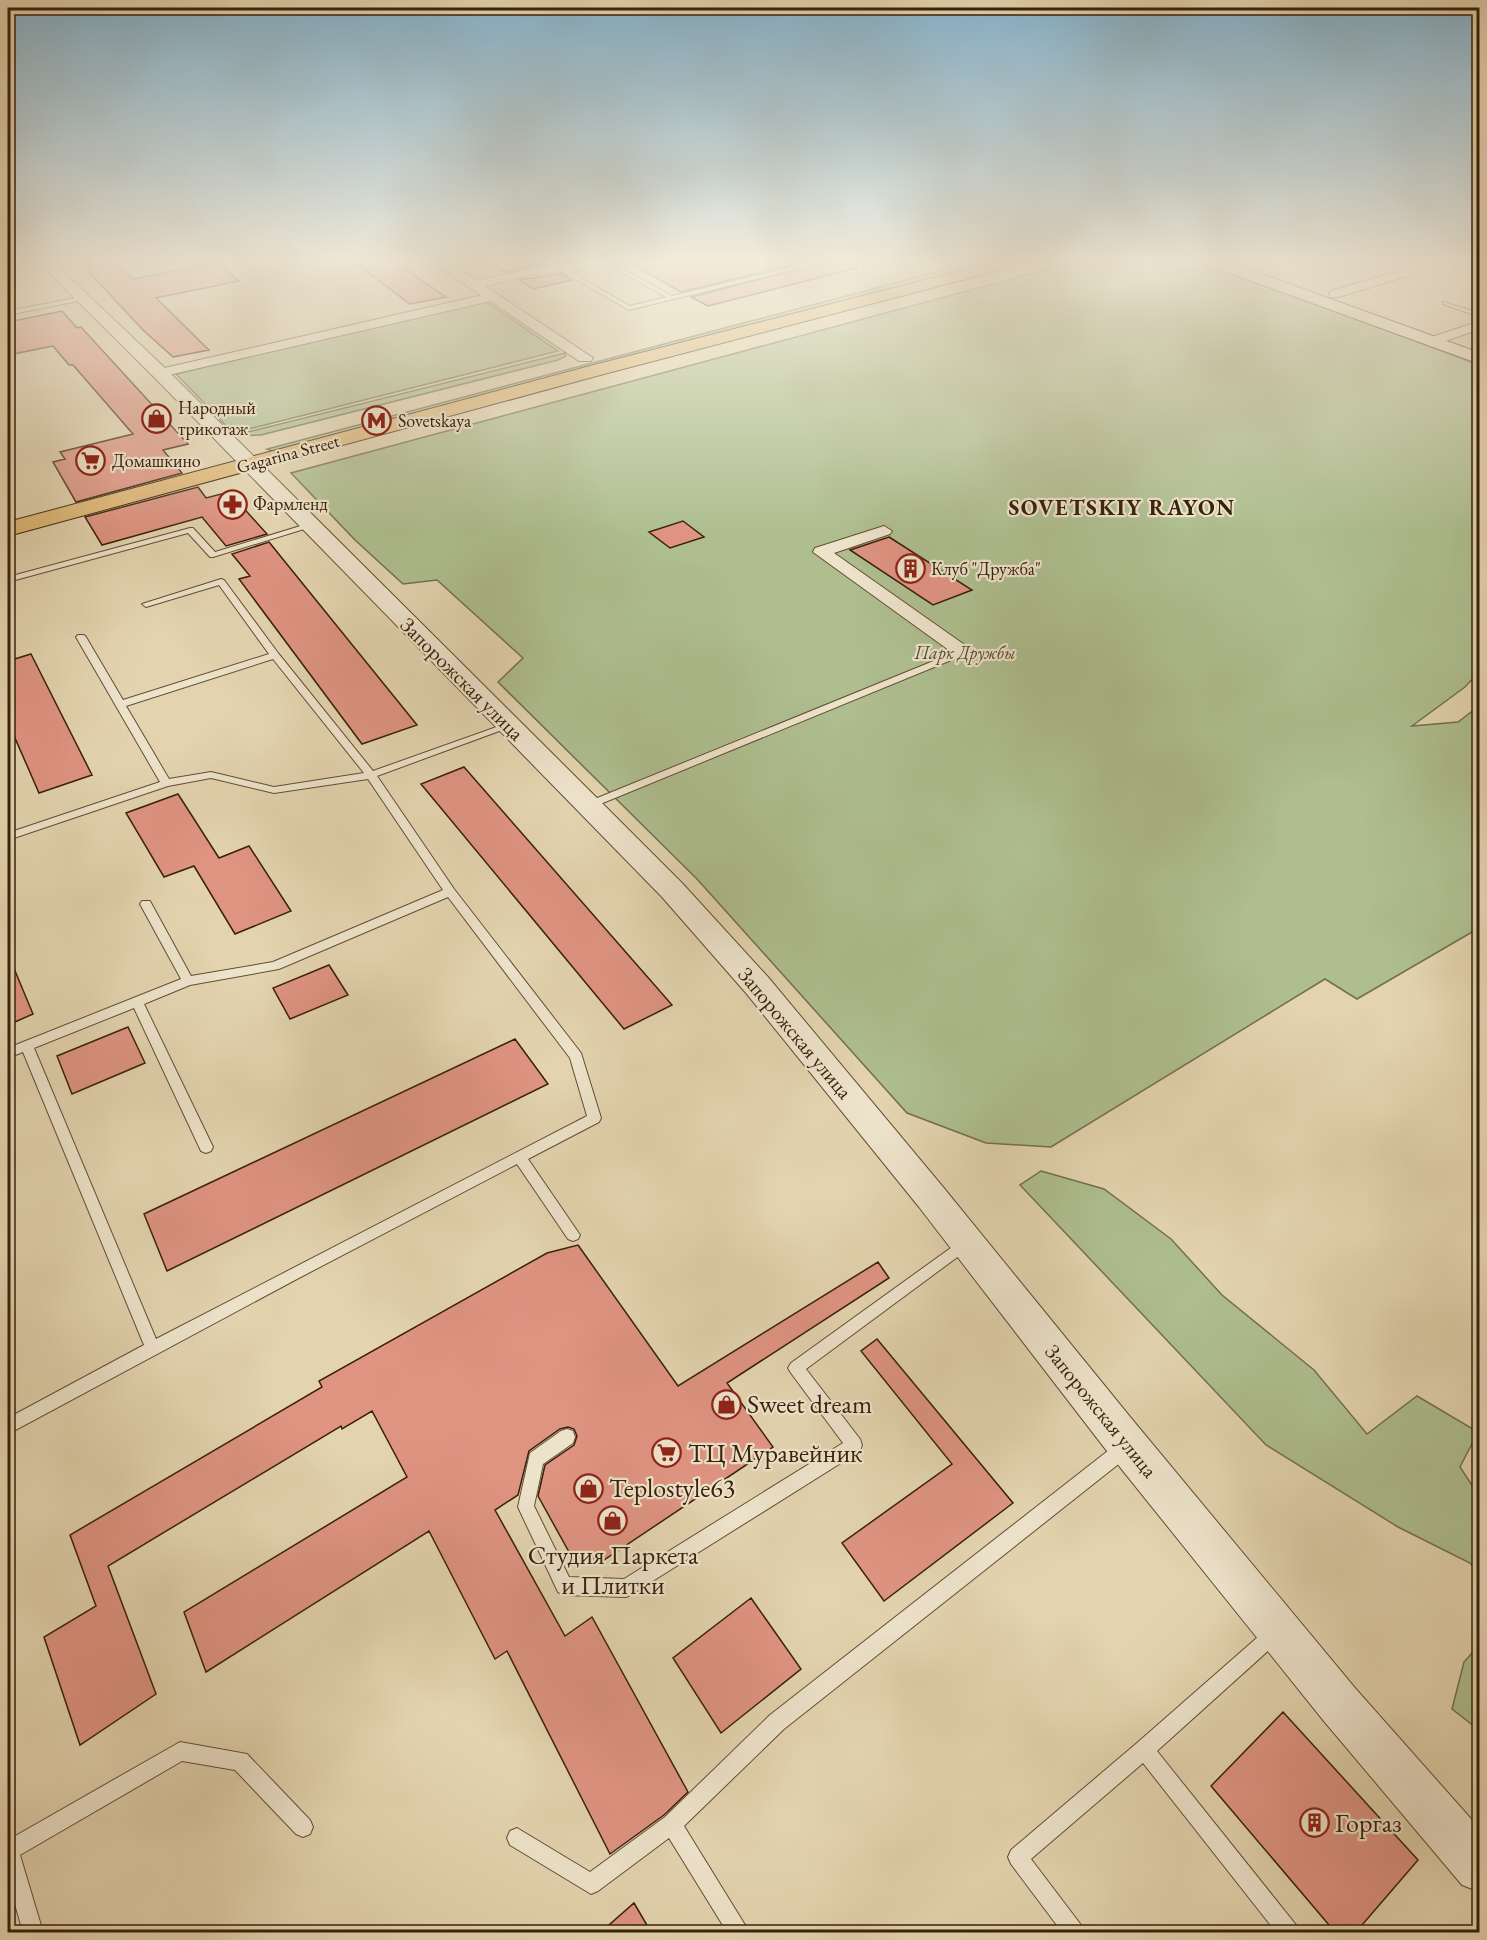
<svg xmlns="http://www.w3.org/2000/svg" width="1487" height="1940" font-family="'EB Garamond',serif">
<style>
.green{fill:#aebe8f;stroke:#736f4d;stroke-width:1.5}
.building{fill:#df9482;stroke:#38200b;stroke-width:1.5}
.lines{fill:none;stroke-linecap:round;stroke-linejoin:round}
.service-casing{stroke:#634d34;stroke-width:2}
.minor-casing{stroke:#634d34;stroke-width:2}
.tertiary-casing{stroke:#634d34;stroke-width:2}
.secondary-casing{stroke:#38200b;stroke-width:2}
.primary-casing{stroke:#38200b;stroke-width:2}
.service{fill:#ede3cb;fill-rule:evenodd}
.minor{fill:#ede3cb;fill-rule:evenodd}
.tertiary{fill:#ede3cb;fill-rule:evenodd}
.secondary{fill:#ede3cb;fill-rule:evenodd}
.primary{fill:#e2ba78;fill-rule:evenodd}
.labels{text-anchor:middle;stroke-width:4.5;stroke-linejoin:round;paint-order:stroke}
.far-poi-label{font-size:18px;fill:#38200b;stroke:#ede3cb;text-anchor:start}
.far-street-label{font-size:18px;fill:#38200b;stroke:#ede3cb}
.far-park-label{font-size:18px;font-style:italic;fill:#56482c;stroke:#ede3cb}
.street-label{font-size:21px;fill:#38200b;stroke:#ede3cb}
.far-district-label{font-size:22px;font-weight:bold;letter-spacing:1.5px;fill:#38200b;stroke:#ede3cb}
.near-poi-label{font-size:26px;fill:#38200b;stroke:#ede3cb;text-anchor:start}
</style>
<rect width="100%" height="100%" fill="#e3d4af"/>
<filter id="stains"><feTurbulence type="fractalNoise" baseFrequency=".00333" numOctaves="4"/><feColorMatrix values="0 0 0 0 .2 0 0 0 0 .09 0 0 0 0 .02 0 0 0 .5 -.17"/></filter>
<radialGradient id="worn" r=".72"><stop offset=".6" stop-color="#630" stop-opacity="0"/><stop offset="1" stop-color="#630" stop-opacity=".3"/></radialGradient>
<path class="green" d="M982 260H1001L275 452 267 449Z
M1082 260H1198L1479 365V672L1465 687 1412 726 1458 722 1479 706V928L1357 999 1325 979 1051 1147 986 1143 907 1113 697 879 498 682 523 658 437 580 403 584 355 540 291 473Z
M485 301 558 351 233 433 176 374Z
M565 353 566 356 558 360 261 435 232 436Z
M1041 1171 1104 1189 1171 1239 1222 1295 1314 1370 1367 1434 1417 1396 1478 1432 1460 1467 1479 1496V1574L1470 1563 1398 1527 1266 1445 1020 1185Z
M1479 1645V1730L1452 1709 1464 1662Z"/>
<path class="building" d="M351 260H392L446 297 410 304Z
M486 260H538L546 264 505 272Z
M625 260H813L681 292Z
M834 260H856L857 268 708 306 691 297Z
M115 262 133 279 218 263 239 281 156 298 209 350 173 357 143 330 85 268Z
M562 274 572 280 533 289 519 280Z
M62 311 77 328 81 327 188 444 163 450 182 473 76 502 53 462 65 459 60 452 133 434 73 365H69L53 346 8 355V322Z
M198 487 206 498 229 492 267 534 226 546 202 517 102 545 85 517Z
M683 521 704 537 670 548 649 532Z
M889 537 972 590 933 605 850 550Z
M269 542 417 725 362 744 239 579 250 576 232 554Z
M31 654 92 775 39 793 8 722V661Z
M464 767 672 1005 624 1029 421 784Z
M178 794 219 858 249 846 291 911 235 934 194 866 164 877 126 813Z
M8 954 33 1014 8 1025Z
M329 965 348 995 290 1019 273 988Z
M128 1027 145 1063 72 1094 57 1056Z
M515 1039 548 1084 167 1271 144 1214Z
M578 1245 678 1386 878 1262 889 1278 727 1383 773 1447 598 1564 589 1552 574 1561 538 1496 545 1465 574 1445 577 1436 574 1429 568 1427 560 1429 529 1451 518 1495 495 1510 565 1636 592 1617 688 1792 664 1815 610 1854 507 1651 495 1659 429 1531 206 1672 184 1612 407 1477 372 1411 342 1429 341 1426 108 1566 156 1694 80 1745 44 1637 96 1606 70 1535 322 1387 319 1381 547 1253Z
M877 1339 1013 1503 884 1601 842 1543 952 1464 861 1351Z
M751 1598 801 1669 721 1733 673 1658Z
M1283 1712 1418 1860 1356 1932H1335L1211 1786Z
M634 1903 651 1932H601Z"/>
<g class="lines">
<defs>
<path id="service" d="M82 260H93L50 270 47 268Z
M822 260H832L629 310 558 269 563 268 630 306 666 297 605 263V261H609L672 296Z
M938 260H946L951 263 948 265Z
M81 297 83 300 8 315V311Z
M1443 302 1480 313V317L1443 304Z
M307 524 314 526 213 557H210L188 533 8 582V577L190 528H193L215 552Z
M221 579 224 580 278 653 373 771 505 724 508 723 513 726 377 776 454 889 581 1053 601 1118 599 1122 528 1159 580 1235 578 1239 573 1241 568 1239 517 1164 295 1280 8 1434V1418L144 1345 23 1052 8 1058V1048L181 979 140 904 142 901H150L191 976 273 962 443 890 368 779 274 793 211 778 168 786 8 840V833L160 782 76 637 78 635H84L86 637 123 700 269 654 219 585 146 607 142 604ZM273 659 364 773 274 787 211 772 169 779 126 706ZM448 897 570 1058 587 1116 156 1339 34 1048 134 1008 201 1151 206 1153 211 1151 213 1147 144 1004 190 985 279 969Z
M963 649 966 650V654L593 807H585L584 805 585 803Z
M966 1237 971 1239 973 1243 971 1247 806 1369 860 1439 862 1445 860 1451 632 1594 626 1597 564 1595 558 1592 518 1507 530 1453 561 1431 567 1429 573 1431 575 1437 573 1443 543 1464 534 1506 569 1577 624 1579 843 1443 791 1373 788 1368 791 1363Z
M1124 1441 1130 1443 1132 1449 1130 1455 784 1729 684 1826 745 1925 748 1932H727L669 1838 598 1891 591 1894 510 1845 507 1838 510 1831 517 1828 590 1872 665 1817 770 1715 1118 1443Z
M1273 1626 1279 1629 1282 1635 1279 1641 1157 1751 1296 1925 1299 1932H1276L1143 1763 1031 1859 1081 1925 1084 1932H1062L1011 1864 1008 1857 1011 1850 1137 1743 1267 1629Z
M180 1742 247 1754 310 1820 313 1827 310 1834 303 1837 296 1834 235 1770 182 1761 20 1855 43 1932H23L8 1880V1838L10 1839Z"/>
<path id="minor" d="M599 260H623L617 263 574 271 535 274 474 289 468 285 470 282 535 268Z
M1436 260H1454L1452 262 1339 297H1331L1329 294 1331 291Z
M491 293 495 294V300L160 377 153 373 160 369Z
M1480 321V329L1431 346 1425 342 1426 339Z
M884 526 892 531 890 534 834 553 969 648 972 652 969 656H957L813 552 815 548Z"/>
<path id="tertiary" d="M36 260H51L166 369 598 799 682 883 768 977 943 1187 1131 1418 1355 1688 1480 1829V1892L1462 1885 1323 1720 1103 1446 919 1207 746 993 662 897 154 377Z
M429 260H446L593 358 591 361H579Z"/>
<path id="secondary" d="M1200 260H1223L1480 353V364L1202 263Z"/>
<path id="primary" d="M1003 260H1029L1027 263 604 374 8 536V522L590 366Z"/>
</defs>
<use href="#service" class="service-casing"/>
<use href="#minor" class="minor-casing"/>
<use href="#tertiary" class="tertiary-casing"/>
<use href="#secondary" class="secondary-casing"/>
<use href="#primary" class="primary-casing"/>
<use href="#service" class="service"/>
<use href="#minor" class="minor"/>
<use href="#tertiary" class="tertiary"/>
<use href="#secondary" class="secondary"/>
<use href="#primary" class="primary"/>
</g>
<linearGradient id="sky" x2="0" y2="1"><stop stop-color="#87b6d1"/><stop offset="0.49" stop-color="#f2ecdb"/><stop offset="1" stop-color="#f2ecdb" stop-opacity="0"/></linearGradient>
<rect width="1487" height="532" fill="url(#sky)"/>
<defs>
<symbol id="shop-ring" viewBox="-11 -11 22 22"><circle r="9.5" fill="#ede3cb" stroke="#8f2418" stroke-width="1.5"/><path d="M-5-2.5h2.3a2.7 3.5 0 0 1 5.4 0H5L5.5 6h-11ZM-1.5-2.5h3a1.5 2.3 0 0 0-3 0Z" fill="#8f2418"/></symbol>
<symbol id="metro-ring" viewBox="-11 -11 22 22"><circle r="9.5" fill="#ede3cb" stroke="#8f2418" stroke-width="1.5"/><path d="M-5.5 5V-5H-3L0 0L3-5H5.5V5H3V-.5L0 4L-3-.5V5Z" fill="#8f2418"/></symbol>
<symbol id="supermarket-ring" viewBox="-11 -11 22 22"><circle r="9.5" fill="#ede3cb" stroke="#8f2418" stroke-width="1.5"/><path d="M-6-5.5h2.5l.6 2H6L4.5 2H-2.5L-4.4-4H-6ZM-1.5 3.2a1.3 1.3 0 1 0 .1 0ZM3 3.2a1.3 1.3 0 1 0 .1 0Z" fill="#8f2418"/></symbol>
<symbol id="pharmacy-ring" viewBox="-11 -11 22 22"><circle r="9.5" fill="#ede3cb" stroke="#8f2418" stroke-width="1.5"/><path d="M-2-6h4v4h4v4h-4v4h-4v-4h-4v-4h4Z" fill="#8f2418"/></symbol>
<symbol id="building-ring" viewBox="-11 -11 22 22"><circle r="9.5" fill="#ede3cb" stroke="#8f2418" stroke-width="1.5"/><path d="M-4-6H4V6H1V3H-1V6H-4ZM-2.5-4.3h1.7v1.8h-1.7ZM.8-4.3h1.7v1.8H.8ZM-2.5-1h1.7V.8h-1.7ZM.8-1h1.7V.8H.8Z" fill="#8f2418"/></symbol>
</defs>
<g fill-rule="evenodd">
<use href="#shop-ring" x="140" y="402" width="33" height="33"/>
<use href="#metro-ring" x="360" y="404" width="33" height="33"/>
<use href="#supermarket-ring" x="74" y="444" width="33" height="33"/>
<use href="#pharmacy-ring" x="216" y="488" width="33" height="33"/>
<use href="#building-ring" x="894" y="552" width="33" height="33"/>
<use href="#shop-ring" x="710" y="1388" width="33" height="33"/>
<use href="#supermarket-ring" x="650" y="1436" width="33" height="33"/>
<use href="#shop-ring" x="572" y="1472" width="33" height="33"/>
<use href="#shop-ring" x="596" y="1504" width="33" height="33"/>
<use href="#building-ring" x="1298" y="1806" width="33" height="33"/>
</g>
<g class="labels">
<g class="far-poi-label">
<text x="178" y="414">Народный<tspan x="178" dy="21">трикотаж</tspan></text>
<text x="398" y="427">Sovetskaya</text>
<text x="112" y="467">Домашкино</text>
<text x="253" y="510">Фармленд</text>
<text x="931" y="575">Клуб "Дружба"</text>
</g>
<g class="far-street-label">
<text transform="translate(288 454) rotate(-15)" y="6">Gagarina Street</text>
</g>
<g class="far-park-label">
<text x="965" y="659">Парк Дружбы</text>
</g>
<g class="street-label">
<text transform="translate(462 679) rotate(45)" y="7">Запорожская улица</text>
<text transform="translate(795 1033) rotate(50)" y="7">Запорожская улица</text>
<text transform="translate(1101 1411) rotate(51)" y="7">Запорожская улица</text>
</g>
<g class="far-district-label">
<text x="1122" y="515">SOVETSKIY RAYON</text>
</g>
<g class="near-poi-label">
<text x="747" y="1413">Sweet dream</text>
<text x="688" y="1462">ТЦ Муравейник</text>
<text x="609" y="1497">Teplostyle63</text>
<text x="613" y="1564" text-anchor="middle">Студия Паркета<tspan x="613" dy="30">и Плитки</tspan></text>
<text x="1335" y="1832">Горгаз</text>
</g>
</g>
<rect width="1487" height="1940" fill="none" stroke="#e3d4af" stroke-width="30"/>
<rect x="9" y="9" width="1469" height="1922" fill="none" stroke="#38200b" stroke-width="3"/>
<rect x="15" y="15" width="1457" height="1910" fill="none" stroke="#38200b" stroke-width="1.5"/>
<rect width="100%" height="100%" filter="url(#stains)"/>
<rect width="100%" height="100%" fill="url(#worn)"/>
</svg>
